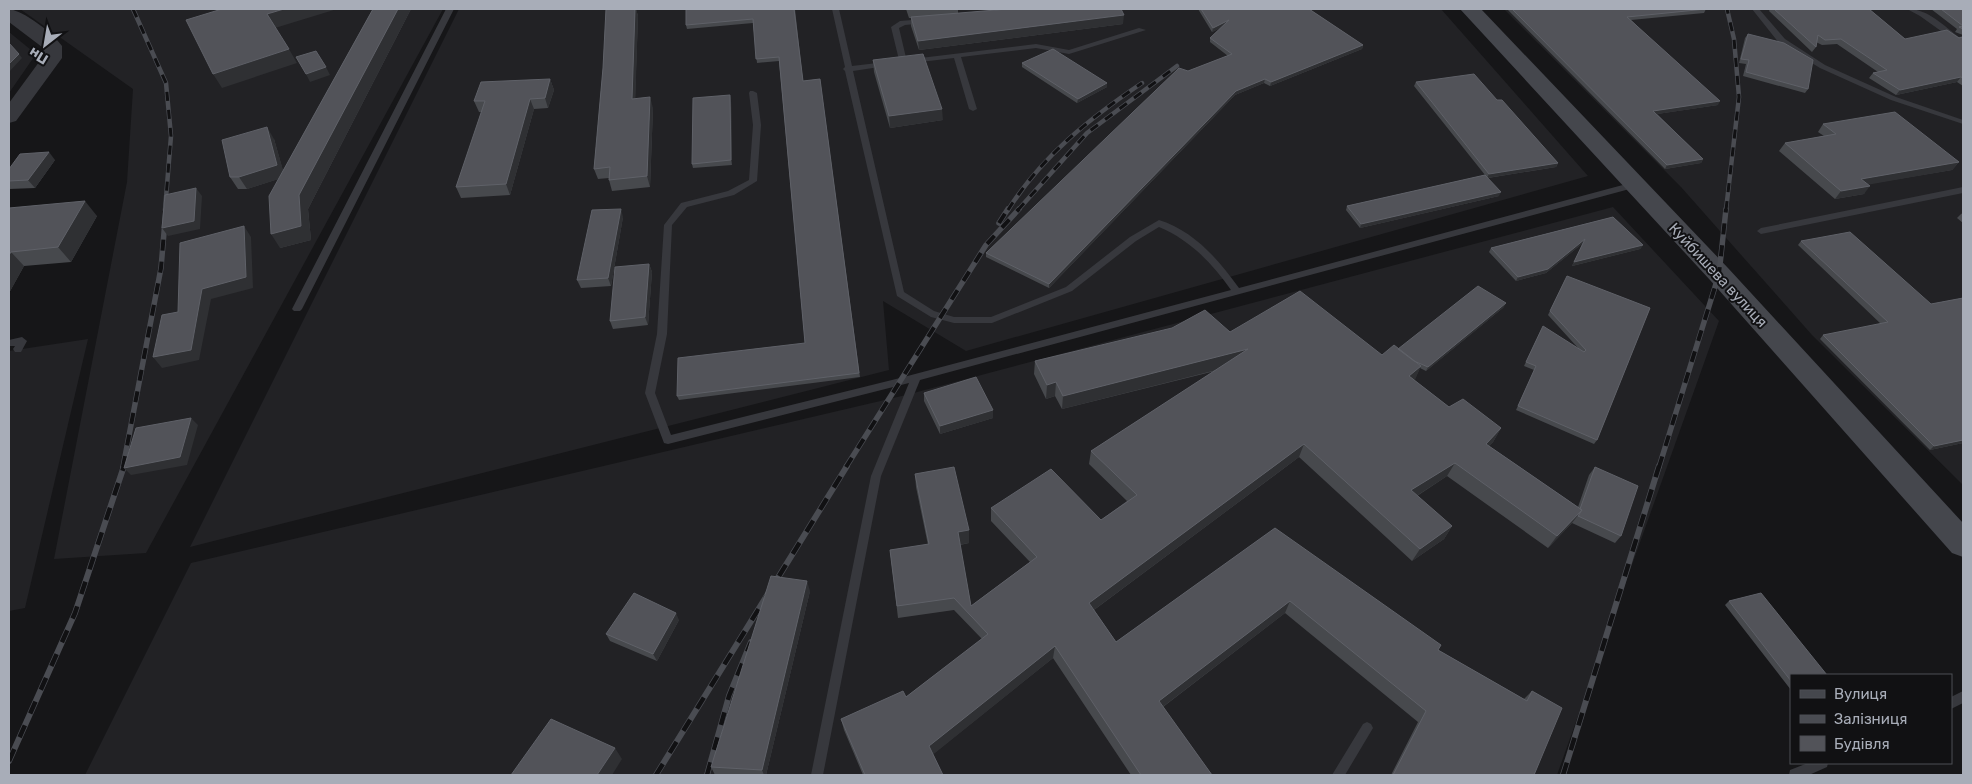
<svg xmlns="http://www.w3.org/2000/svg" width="1972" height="784" font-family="Rubik,sans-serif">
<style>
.built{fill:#222225}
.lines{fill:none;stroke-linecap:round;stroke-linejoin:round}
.service{fill:#37383d;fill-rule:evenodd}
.tertiary{fill:#37383d;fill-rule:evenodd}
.secondary{fill:#45474d;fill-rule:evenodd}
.rail-far2-casing{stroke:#4a4c52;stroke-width:4.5}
.rail-far1-casing{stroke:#4a4c52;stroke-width:5.5}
.rail-casing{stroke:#4a4c52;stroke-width:6}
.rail-far2{stroke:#111113;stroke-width:3;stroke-dasharray:9;stroke-linecap:butt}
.rail-far1{stroke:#111113;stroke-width:4;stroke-dasharray:11;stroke-linecap:butt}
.rail{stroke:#111113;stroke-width:4.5;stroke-dasharray:13;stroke-linecap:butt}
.wall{fill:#47494d}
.shaded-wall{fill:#2f3033}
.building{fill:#525359;stroke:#5f6168}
.labels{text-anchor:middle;stroke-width:4;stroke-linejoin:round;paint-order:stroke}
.street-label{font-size:15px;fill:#a8adb8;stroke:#111113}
</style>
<rect width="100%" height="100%" fill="#161618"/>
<path class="built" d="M20 9H443L146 553 54 559 127 182 133 89Z
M459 9H1441L1588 176 966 351 883 301 889 370 190 547Z
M1504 9H1963V485L1812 335 1681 187Z
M9 32 36 54 9 93Z
M1613 207 1719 321 1557 775H85L191 563 906 395Z
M88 339 25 608 9 611V351Z"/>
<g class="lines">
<path class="service" d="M446 9H454L302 309 300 311H294L292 309Z
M832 9H839L852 66 886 62 890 64 886 66 853 71 904 292 934 311 954 317H991L1066 287 1130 237 1159 220C1194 231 1218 259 1239 288L1634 182 1638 185 1637 187 920 380 881 476 823 775H811L871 476 909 383 668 444 664 443 645 393 657 334 664 225 681 203 728 191 749 180 753 125 749 93 750 91H753L757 93 761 125 757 181 734 195 687 207 672 225 667 334 655 393 671 435 900 378 1231 290C1212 263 1190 240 1159 227L1136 241 1072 291 992 323H954L931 317 897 296 845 71 843 69 845 67Z
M1752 9H1759L1785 39 1825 65 1896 97 1963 120V124L1891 100 1820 68 1779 43Z
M1907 9C1927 8 1944 26 1959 37L1963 36V40L1955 41 1920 16Z
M924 19H927V23L905 25 899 28 907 62 903 64H900L891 27 900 21Z
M1139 28 1146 30 1069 54 1036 48 961 57 977 109 973 111 969 109 954 58 912 63 908 61 912 59 1036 44 1069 50Z
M1963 187V193L1761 234 1757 231 1761 228Z
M22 337 27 341 21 352H15L13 349 15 346H9V340Z
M1963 691V703L1951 709V697Z
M1367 722 1371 724 1373 728 1345 775H1332L1363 724Z
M1808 763H1828L1827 767 1809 775H1789L1790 770Z"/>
<path class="tertiary" d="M9 9C24 11 53 33 62 46V58L16 121 9 123V103L42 58V47L9 22Z"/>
<path class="secondary" d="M1460 9H1481L1728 268 1963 523V557L1952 553 1710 280Z"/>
<defs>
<path id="rail-far2" d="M133 9 166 83 171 136 165 210
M1008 210C1042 156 1090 118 1142 83
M1018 210 1087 133 1177 66
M1726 210 1739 97 1734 39 1727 9"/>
<path id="rail-far1" d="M999 223 1008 209
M123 467 161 268 166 209
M846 467 986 245 1019 209
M1659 467 1719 274 1726 209"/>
<path id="rail" d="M9 761 75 613 124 466
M656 775 847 466
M707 775 729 696 751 642
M1563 775 1659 466"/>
</defs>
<use href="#rail-far2" class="rail-far2-casing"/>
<use href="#rail-far1" class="rail-far1-casing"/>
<use href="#rail" class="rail-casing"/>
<use href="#rail-far2" class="rail-far2"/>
<use href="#rail-far1" class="rail-far1"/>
<use href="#rail" class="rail"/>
</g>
<path class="wall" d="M373 9H411L308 209 311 240 280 248 278 179 247 189H238L230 177 274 139 283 171Z
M606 9H636L638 16 635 99 653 108 650 187 612 191 609 180V178L598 179 594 169 603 68Z
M795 9 803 81 820 79 860 377 679 400 677 396 805 343 779 61 757 63 753 23 687 29 686 25Z
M906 9H958V13L1123 24 919 50 911 26V18H909Z
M1198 9H1309L1363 45 1362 49 1270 86 1264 83 1235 95 1049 288 986 257V253L1188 71 1228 56 1210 42V38L1222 27 1212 32Z
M1507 9H1706L1704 13 1631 20 1718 105 1657 114 1703 159 1701 163 1665 169Z
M1770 9H1869L1905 39 1963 37V86L1957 82 1896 95 1869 78 1873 73 1878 72 1837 44 1822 45 1816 42V47L1812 52 1769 11Z
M1931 9H1963V35L1955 32 1957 29Z
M1748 34 1808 89 1805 93 1743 76 1746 64 1739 63 1745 38Z
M873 60 943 120 890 128 874 72Z
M1022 63 1107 87 1077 103 1022 67Z
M550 79 554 90 548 108 534 109 510 195 461 198 456 187 482 112H479L474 101Z
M1416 82 1497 100 1558 163 1556 167 1488 178 1499 196 1360 228 1346 210 1347 206 1485 175 1414 86Z
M731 99 732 165 693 168 692 164Z
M1823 124 1959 162 1952 170 1868 184 1864 194 1835 199 1779 151 1785 143 1824 136 1818 132Z
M55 160 35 188 9 189V169Z
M9 208 97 216 71 262 24 266 9 293Z
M1963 213V223L1957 218 1961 214Z
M623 217 611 286 581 288 577 280Z
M1613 217 1643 245 1640 249 1572 266 1583 243 1546 273 1516 281 1489 252 1491 248Z
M1801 241 1931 304 1963 298V443L1930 450 1820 339 1823 335 1881 324 1798 245Z
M649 264 652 272 648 325 613 329 610 321Z
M1565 280 1650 308 1597 440 1594 444 1516 410 1534 370 1524 366 1541 330 1579 349 1548 315Z
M1504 307 1426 371 1420 368 1414 380 1449 407 1501 428 1493 442 1489 446 1578 507 1589 475 1595 467 1621 536 1615 543 1572 523 1548 548 1447 476 1417 496 1452 526 1444 539 1412 561 1299 457 1094 610 1116 642 1275 528 1438 650 1524 699 1532 691 1534 775H1391L1418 722 1285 613 1163 707 1212 775H1131L1053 658 933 754 943 775H863L844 730 841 719 906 697 982 639 954 610 898 618 890 550 928 545 916 487 915 474 969 543 960 545 971 606 1030 562 991 521V508L1101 520 1127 501 1089 464 1091 451 1215 371 1062 409 1055 396 1046 399 1034 374 1035 361 1230 332 1382 355Z
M924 393 993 418 940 434 924 401Z
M810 591 766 775H715L711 767Z
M1729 601 1791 675V690L1725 605Z
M679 620 657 661 610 641 606 634Z"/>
<path class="shaded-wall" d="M284 9H337L275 28 267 14Z
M398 9H411L308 209 311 240 280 248 271 234 299 195Z
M635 9H636L638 16 635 109 632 99Z
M1124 15 1123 24 919 50 918 41Z
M1229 20V24L1212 32 1213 28Z
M1363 45 1362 49 1270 86 1271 82Z
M289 49 297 63 222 88 213 74Z
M19 54 22 58 9 72V64Z
M326 67 330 75 310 82 306 74Z
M1961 77 1957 82 1896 95 1900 90Z
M550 79 554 90 548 108 545 98Z
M1265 79 1264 83 1235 95 1049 288V284L1236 91Z
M1107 83V87L1077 103 1078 99Z
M730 95 731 99 732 165 731 160Z
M650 97 653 108 650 187 647 176Z
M530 99 534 109 510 195 506 184Z
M1720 101 1718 105 1651 115 1653 111Z
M942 109 943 120 890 128 889 116Z
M267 127 274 139 285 177 247 189 239 177Z
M49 152 55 160 35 188 28 180Z
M1703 159 1701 163 1665 169 1667 165Z
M1959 162 1952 170 1855 187 1861 179Z
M1558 163 1556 167 1487 178 1489 174Z
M1870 186 1864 194 1835 199 1841 191Z
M196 188 202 196 200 229 168 236 162 228Z
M1501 192 1499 196 1360 228 1361 224Z
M85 201 97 216 71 262 58 247Z
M621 209 623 217 611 286 608 278Z
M244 226 251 237 253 288 211 299 199 360 162 368 153 357 202 289Z
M1585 239 1583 243 1546 273 1516 281 1518 277Z
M1643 245 1640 249 1572 266 1574 262Z
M11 252 24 266 9 293V255Z
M649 264 652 272 648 325 645 317Z
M1506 303 1504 307 1426 371 1428 367Z
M1248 349 1244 363 1062 409 1063 396Z
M1421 366 1415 380 1409 376Z
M1056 382 1055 396 1046 399 1047 385Z
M993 410V418L940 434V426Z
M191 418 198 425 187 465 131 475 124 468Z
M1501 428 1493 442 1478 457 1486 444Z
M1963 440V443L1930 450 1934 446Z
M1304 444 1299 457 1087 615 1089 603Z
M1455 463 1447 476 1404 504 1411 490Z
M1582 510 1572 523 1548 548 1557 536Z
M1452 526 1444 539 1412 561 1420 549Z
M969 530V543L958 545V532Z
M807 581 810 591 766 775H764L762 770Z
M1290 601 1285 613 1156 712 1159 701Z
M676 613 679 620 657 661 653 654Z
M1055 646 1053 658 930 757 929 746Z
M615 748 622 759 612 775H597Z"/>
<path class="building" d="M222 9H284L267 14 289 49 213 74 186 20Z
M373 9H398L299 195 301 226 271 234 269 196Z
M606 9H635L632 99 650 97 647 176 609 180 610 167 594 169 603 68Z
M686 9H794L803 81 820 79 859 373 677 396 678 358 805 343 779 57 756 59 753 19 686 25Z
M1008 9H1121L1124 15 918 41 911 17Z
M1201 9H1309L1363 45 1271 82 1265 79 1236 91 1049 284 986 253 1179 68 1188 71 1232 54 1210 38 1229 20 1213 28Z
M1512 9H1706L1627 17 1720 101 1653 111 1703 159 1667 165Z
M1774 9H1869L1905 39 1947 30 1959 38 1963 37V78L1961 77 1900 90 1873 73 1887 70 1841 39 1825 40 1818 35 1816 47Z
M1941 9H1963V29L1959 27 1963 26Z
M1748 34 1784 43 1813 60 1808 89 1746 72 1749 60 1741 59Z
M9 43 19 54 9 64Z
M1053 49 1107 83 1078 99 1022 63Z
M316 51 326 67 306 74 296 57Z
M923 54 942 109 889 116 873 60Z
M1474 74 1497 100H1502L1558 163 1489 174 1416 82Z
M550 79 545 98 530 99 506 184 456 187 485 101H474L481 82Z
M730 95 731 160 692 164 693 98Z
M1895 112 1959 162 1861 179 1870 186 1841 191 1785 143 1836 134 1823 124Z
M267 127 277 165 239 177H230L222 140Z
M49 152 28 180 9 181V169L20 154Z
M1485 175 1501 192 1361 224 1347 206Z
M196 188 194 221 162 228 165 195Z
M85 201 58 247 11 252 9 255V208Z
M621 209 608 278 577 280 592 210Z
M1613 217 1643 245 1574 262 1585 239 1548 269 1518 277 1491 248Z
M244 226 246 277 202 289 191 350 153 357 162 315 178 312 180 243Z
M1850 232 1931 304 1963 298V440L1934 446 1823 335 1888 322 1801 241Z
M649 264 645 317 610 321 615 267Z
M1567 276 1650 308 1597 440 1518 406 1536 366 1526 362 1543 326 1584 352 1586 350 1550 311Z
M1478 286 1506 303 1428 367 1414 361 1398 349Z
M1300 291 1382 355 1394 345 1421 366 1409 376 1449 407 1463 399 1501 428 1486 444 1582 510 1557 536 1455 463 1411 490 1452 526 1420 549 1304 444 1089 603 1116 642 1275 528 1441 645 1438 650 1527 701 1532 691 1562 708 1534 775H1393L1426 711 1290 601 1159 701 1212 775H1141L1055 646 929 746 943 775H865L841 719 903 691 906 697 988 634 954 598 897 606 890 550 929 544 915 474 954 467 969 530 958 532 971 606 1037 557 991 508 1051 469 1101 520 1137 495 1091 451 1248 349 1063 396 1056 382 1047 385 1035 361 1172 328 1205 310 1230 332Z
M976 377 993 410 940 426 924 393Z
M191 418 180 457 124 468 136 428Z
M1595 467 1638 486 1621 536 1578 516 1582 510 1580 509Z
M771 576 807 581 762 770 711 767Z
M634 593 676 613 653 654 606 634Z
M1761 593 1827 675H1791V681L1729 601Z
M551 719 615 748 597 775H511Z"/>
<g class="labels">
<g class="street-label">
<text transform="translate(1718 275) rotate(47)" y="5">Куйбишева вулиця</text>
</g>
</g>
<rect width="1972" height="784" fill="none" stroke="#a8adb8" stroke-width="20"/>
<rect x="1790" y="674" width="162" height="90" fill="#111113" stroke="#4d4f55"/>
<rect x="1800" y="690" width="25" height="8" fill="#45474d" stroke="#4d4f55"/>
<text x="1834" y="699" font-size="15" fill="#a8adb8">Вулиця</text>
<rect x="1800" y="715" width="25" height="8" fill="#4a4c52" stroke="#4d4f55"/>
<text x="1834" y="724" font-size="15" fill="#a8adb8">Залізниця</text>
<rect x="1800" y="736" width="25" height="15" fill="#525359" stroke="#4d4f55"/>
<text x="1834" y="749" font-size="15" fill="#a8adb8">Будівля</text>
<g transform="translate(45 45) rotate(211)" stroke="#111113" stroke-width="4" paint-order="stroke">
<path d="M0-4L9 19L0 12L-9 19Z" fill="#a8adb8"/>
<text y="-8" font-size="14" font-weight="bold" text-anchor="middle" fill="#a8adb8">Пн</text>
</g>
</svg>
